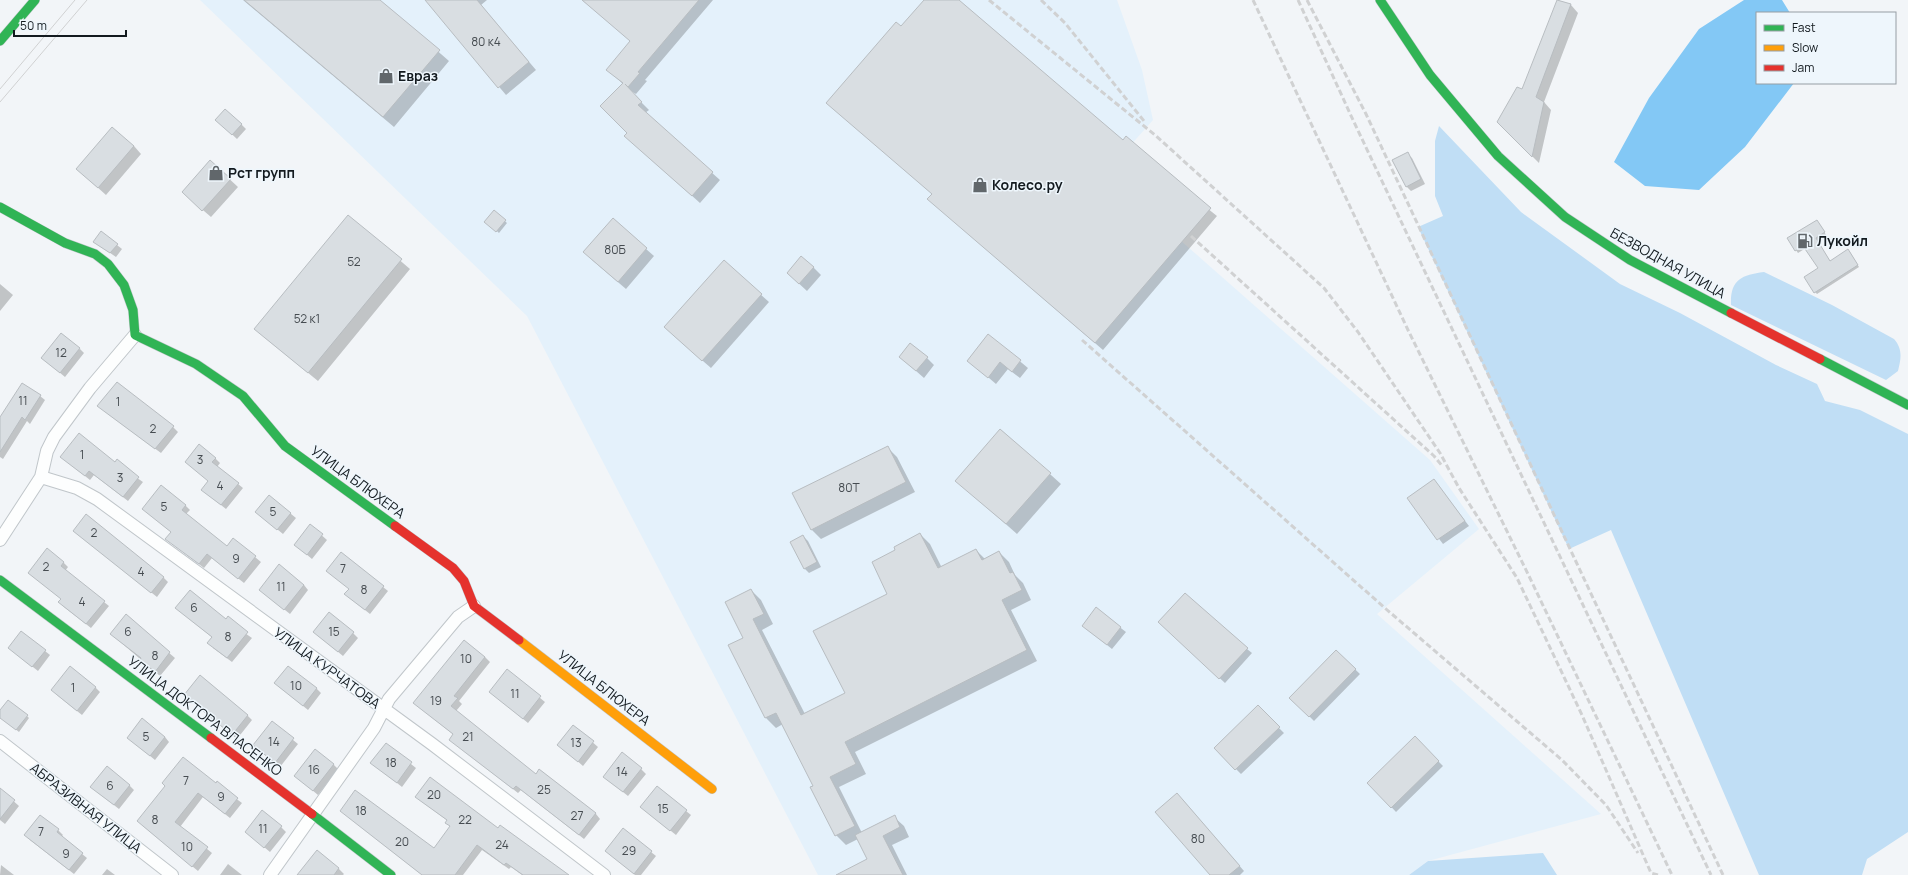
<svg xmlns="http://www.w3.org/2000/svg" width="1908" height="875" font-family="Manrope,sans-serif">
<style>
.built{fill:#e4f1fb}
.green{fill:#c0def5}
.water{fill:#83c8f5}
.shadow{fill:#0003}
.building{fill:#d9dee2;stroke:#b8bdc1}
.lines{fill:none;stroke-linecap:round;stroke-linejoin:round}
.street-casing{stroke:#c0c6ca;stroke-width:14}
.fast-casing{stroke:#c0c6ca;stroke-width:10}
.slow-casing{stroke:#c0c6ca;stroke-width:10}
.jam-casing{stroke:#c0c6ca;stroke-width:10}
.street{stroke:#fdfefe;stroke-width:12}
.fast{stroke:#30b455;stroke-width:9}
.slow{stroke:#ff9f0a;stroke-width:9}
.jam{stroke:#e5322d;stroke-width:9}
.tram{stroke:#d0d1d2;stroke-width:1}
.rail{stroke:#d0d1d2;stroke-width:3;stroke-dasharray:6 3;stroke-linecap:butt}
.labels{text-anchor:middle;stroke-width:3;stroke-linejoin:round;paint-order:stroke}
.number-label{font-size:12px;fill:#464c51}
.poi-label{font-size:14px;font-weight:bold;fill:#131a1f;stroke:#eef6fc;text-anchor:start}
.street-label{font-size:14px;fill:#131a1f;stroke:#eef6fc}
</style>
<rect width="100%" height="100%" fill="#f2f5f8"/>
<path class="built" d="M200 0H1117L1142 70 1153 120 1105 174 1430 460 1479 529 1377 614 1601 814 1428 861 1409 875H818L527 316Z"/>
<path class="green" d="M1439 126 1521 212 1620 284 1680 313 1776 365 1817 384 1825 401 1860 410 1908 434V832L1867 859 1862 875H1759L1611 530 1569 549 1418 227 1443 216 1435 196V141Z
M1764 272 1832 305 1894 339C1903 349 1901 359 1898 371L1886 380 1731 305C1730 280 1741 275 1764 272Z
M1543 853 1557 875H1409L1428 861Z"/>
<path class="water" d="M1744 0H1782L1790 13H1757V83H1794L1745 147 1699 190 1645 186 1614 162 1649 98 1699 29Z"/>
<path class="shadow" d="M243 0H379L449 61 394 127Z
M426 0H487L481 5 536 70 506 95Z
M582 0H713L645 80 647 81 636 94 629 90 649 110 645 113 720 180 700 203 633 143 628 133 623 84 608 70 631 41Z
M925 0H957L1123 141 1217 216 1103 350 928 199 933 194 901 28Z
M1558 0 1571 5 1578 13 1544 102 1551 110 1539 163 1498 122 1523 91Z
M241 124 246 129 237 139 222 125Z
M134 146 141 154 106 195 77 169Z
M1407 154 1412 158 1425 184 1411 191 1406 186Z
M210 161 238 187 211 217 190 199Z
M494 211 507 223 499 233 486 221Z
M348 216 410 269 318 381 264 337Z
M613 220 654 256 626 289 592 260Z
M1819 223 1826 235 1817 241 1830 261 1850 252 1859 267 1817 294 1815 292 1819 269 1806 248 1798 253 1788 239Z
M94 242 117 245 122 249 116 257Z
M724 262 769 302 711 368 673 335Z
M813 267 821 275 807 291 795 280Z
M0 284 13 295 0 311Z
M988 335 1028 368 1020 378 1008 369 996 384 968 360Z
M80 349 84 353 65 377 42 358Z
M900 357 927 358 934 365 924 378Z
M40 396 45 400 30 424 27 421 3 459 0 457V418Z
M104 411 173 427 178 432 161 453Z
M1001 430 1061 484 1017 534 967 490Z
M887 447 897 457 915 492 821 539 811 529Z
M215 458 220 463 217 467 243 488 226 509 207 494 209 481 186 462Z
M66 461 115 463 143 482 128 501 94 475 90 480Z
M1434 480 1469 526 1443 544 1408 498Z
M269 496 296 518 283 534 256 512Z
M185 505 190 510 186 514 227 547 233 539 261 562 244 583 212 558 204 568 171 543V532L143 509Z
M310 525 327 540 312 559 300 549Z
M920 534 930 544 942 568 976 550 985 559 999 552 1009 562 1015 575 1023 583 1031 600 1011 610 1037 661 855 752 866 774 839 787 862 833 894 817 904 826 909 837 892 845 907 875H845L869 860 858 839 846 845 836 835 815 786 783 724 776 728 766 718 730 646 744 638 751 590 761 600 773 624 762 630 805 714 846 694 889 594 897 551Z
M79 535 163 577 168 582 157 597Z
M803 536 808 541 821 567 809 573 805 569Z
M63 562 68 567 65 571 109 606 91 628 64 607 60 602 62 599 34 577Z
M304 585 308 590 290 614 265 594Z
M383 587 388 591 370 614 351 599 349 589Z
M176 608 226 620 252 638 232 662 213 648V638Z
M1096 609 1126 632 1112 649 1083 626Z
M126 616 175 658 160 676 111 634Z
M1164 627 1247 649 1252 653 1225 683Z
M353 633 358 638 343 656 320 637Z
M45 651 50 655 38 671 14 652Z
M1336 651 1360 674 1314 721 1291 698Z
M485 657 490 662 459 701 462 704 456 711 536 775 540 770 596 814 600 819 584 839 521 790 518 793 455 744 454 735 420 708Z
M507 671 545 702 528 723 490 692Z
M95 687 100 692 82 715 57 695Z
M281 688H316L321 693 308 710Z
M185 695 247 715 252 720 237 739Z
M1258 707 1284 733 1241 774 1215 748Z
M0 712 27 716 29 718 19 732 0 717Z
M272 723 298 744 280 767 254 745Z
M574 726 598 747 583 766 559 745Z
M165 737 169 742 155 760 128 738Z
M1415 738 1443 766 1396 812 1369 783Z
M386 744 416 768 402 787 372 763Z
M333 764 338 769 318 795 300 780Z
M641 769 646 774 628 796 609 781Z
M216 784 242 803 230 818 203 797 180 827 212 853 198 871 143 826 166 786Z
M129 785 134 790 119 809 97 792Z
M0 789 19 806 5 824 0 820Z
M1182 799 1244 871 1240 875H1211Z
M421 801 498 829 568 875H522L511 867 509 869 482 850 463 875H422L341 811 434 849 451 827 447 823 448 821Z
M641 807 686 811 691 815 676 835Z
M281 827 286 832 270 852 246 832Z
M58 830 63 835 61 837 87 858 74 874 30 840Z
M607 851 651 852 656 856 641 875H635Z
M317 852 339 869 344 874 343 875H299Z
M228 864 242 875H220Z
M1 865 14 875H0Z
M107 869 115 875H102Z"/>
<path class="building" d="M244 0H380L440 50 383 117Z
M425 0H477L529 62 498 88Z
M582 0H699L638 72 640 73 628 87 625 84 642 102 638 105 713 172 692 196 624 136 627 133 600 106 623 83 606 70 630 41Z
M924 0H959L1123 140 1126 136 1211 208 1095 343 927 199 932 194 826 103 896 22 901 26Z
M1557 0 1571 4 1536 97 1544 102 1532 157 1497 122 1517 87 1522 89Z
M225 109 242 124 232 135 215 120Z
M112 127 134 146 98 188 76 169Z
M1408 152 1421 179 1406 187 1392 160Z
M210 160 231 179 202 211 182 192Z
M494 210 506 220 496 232 484 222Z
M348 215 402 259 308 373 254 329Z
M613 218 647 248 618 282 583 252Z
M1817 220 1825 232 1816 238 1830 261 1848 249 1858 265 1814 293 1804 277 1818 268 1803 246 1795 251 1787 238Z
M101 231 118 244 110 253 93 242Z
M801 256 814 267 799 284 787 273Z
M724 260 762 294 702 361 664 327Z
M61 333 80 348 60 373 41 358Z
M988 334 1021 360 1012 372 1000 362 988 378 967 361Z
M910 343 928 357 916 371 899 357Z
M117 382 174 426 155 449 97 406Z
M22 383 41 395 25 420 22 417 0 452V417Z
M1000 429 1051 473 1006 524 955 481Z
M79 433 115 462 117 459 139 477 123 497 89 471 85 476 60 457Z
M199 444 216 458 212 462 239 483 221 505 201 490 208 481 185 462Z
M888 446 906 482 811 530 792 493Z
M1434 479 1465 521 1437 540 1407 498Z
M161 485 186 505 182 510 227 546 233 538 256 556 238 579 207 554 199 564 165 539 171 532 142 509Z
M269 495 291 513 277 530 255 512Z
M86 514 164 577 151 593 73 531Z
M310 524 323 534 307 555 294 545Z
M920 533 938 568 976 549 982 560 999 551 1010 573 1013 572 1022 590 1002 600 1027 650 845 742 856 764 830 777 855 826 835 836 810 787 813 786 776 713 765 718 728 645 743 638 725 602 751 589 764 614 753 619 801 715 845 693 813 631 887 594 872 562 895 550 894 547Z
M803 535 817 562 804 569 790 542Z
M47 548 64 562 61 566 105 601 86 624 58 602 61 599 28 573Z
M341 552 384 586 365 610 344 594 349 589 326 571Z
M279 564 304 585 284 610 259 590Z
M190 590 226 619 228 616 248 632 227 658 207 643 212 637 175 608Z
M1185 593 1248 648 1219 679 1158 622Z
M1096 607 1121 627 1107 645 1082 626Z
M329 612 354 632 338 652 313 632Z
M126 614 170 652 155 672 140 660 141 658 110 634Z
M21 631 46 650 32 667 8 648Z
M464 640 485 657 454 696 458 698 451 706 536 774 539 769 596 813 579 835 516 786 513 789 449 740 453 734 413 703Z
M1336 650 1356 669 1309 717 1289 698Z
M70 666 96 687 77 711 51 690Z
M288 666 317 688 303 706 274 683Z
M507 669 541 696 523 719 489 692Z
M200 675 248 715 232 735 184 695Z
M8 700 28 715 16 730 0 718V710Z
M1258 705 1280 727 1235 770 1214 748Z
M142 718 165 737 150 756 127 738Z
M272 721 294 738 275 763 253 745Z
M573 725 594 741 578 762 557 745Z
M1415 736 1439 761 1391 808 1367 783Z
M386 743 412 762 397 783 370 763Z
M315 749 334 764 313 791 294 776Z
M622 752 642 768 623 792 603 777Z
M183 757 216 783 217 781 238 798 225 814 198 793 175 822 208 847 192 867 137 821 165 786 162 783Z
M107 766 130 785 114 805 90 787Z
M430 777 498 828 500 825 569 875H523L506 863 504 865 477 845 455 875H422L340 811 355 790 434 848 450 826 445 823 447 820 415 797Z
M657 786 687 810 670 831 640 807Z
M0 788 15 800 0 819Z
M1177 793 1240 866 1229 875H1210L1155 812Z
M262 810 282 826 264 848 245 832Z
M40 815 59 829 57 832 83 853 69 870 24 835Z
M895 815 900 827 883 836 903 875H836L867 859 855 835Z
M623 828 652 851 634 874 605 851Z
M317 850 339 868 334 875H297Z"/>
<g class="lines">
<defs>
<path id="street" d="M41 477 77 488 97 499 432 744 604 875
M0 540 41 477 47 451 54 437 90 388 135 335
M0 741 172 875
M270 875 374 728 389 699 458 617 474 606"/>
<path id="fast" d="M1380 0 1430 75 1498 156 1565 217 1630 260 1731 313
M0 41 35 0
M0 207 65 243 95 254 108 264 124 285 133 310 135 335 196 364 243 396 285 446 395 526
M1820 359 1908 405
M0 580 211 738
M312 814 391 875"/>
<path id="slow" d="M519 640 712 789"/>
<path id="jam" d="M1731 313 1820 359
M395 526 453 568 464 581 474 606 519 640
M211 738 312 814"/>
</defs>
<use href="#street" class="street-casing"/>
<use href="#fast" class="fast-casing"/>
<use href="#slow" class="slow-casing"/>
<use href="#jam" class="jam-casing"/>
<use href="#street" class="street"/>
<use href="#fast" class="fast"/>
<use href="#slow" class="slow"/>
<use href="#jam" class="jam"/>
<path class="tram" d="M0 89 75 0
M0 102 87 0"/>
<path class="rail" d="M989 0 1155 135 1324 288 1358 332 1440 453 1459 488 1517 578 1582 715 1651 873 1658 875
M1041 0 1065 23 1144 121
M1253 0 1408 330 1528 574 1672 875
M1298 0 1353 120 1711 875
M1307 0 1366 114 1723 875
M1191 236 1434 456 1443 467
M1082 340 1386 609 1562 760 1606 805 1638 853"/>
</g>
<defs>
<symbol id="shop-bare" viewBox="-9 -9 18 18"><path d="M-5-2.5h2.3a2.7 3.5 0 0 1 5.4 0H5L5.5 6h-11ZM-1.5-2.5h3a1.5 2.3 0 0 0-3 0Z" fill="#61676b" stroke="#eef6fc" stroke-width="2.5" paint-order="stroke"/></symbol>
<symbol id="fuel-bare" viewBox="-9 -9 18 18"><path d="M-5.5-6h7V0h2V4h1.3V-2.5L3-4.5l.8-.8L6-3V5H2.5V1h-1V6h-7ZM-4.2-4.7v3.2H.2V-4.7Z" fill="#61676b" stroke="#eef6fc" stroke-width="2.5" paint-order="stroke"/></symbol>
</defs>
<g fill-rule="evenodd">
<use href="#shop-bare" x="375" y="65" width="22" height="22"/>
<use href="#shop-bare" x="205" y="162" width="22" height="22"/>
<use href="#shop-bare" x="969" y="174" width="22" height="22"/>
<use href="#fuel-bare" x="1794" y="230" width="22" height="22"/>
</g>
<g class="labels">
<g class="number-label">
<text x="486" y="46">80 к4</text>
<text x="615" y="254">80Б</text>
<text x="354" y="266">52</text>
<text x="307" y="323">52 к1</text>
<text x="61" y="357">12</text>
<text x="23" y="405">11</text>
<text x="118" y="406">1</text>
<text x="153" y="433">2</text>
<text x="82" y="459">1</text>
<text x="200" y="464">3</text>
<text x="120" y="482">3</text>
<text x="220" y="490">4</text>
<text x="849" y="492">80Т</text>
<text x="164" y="511">5</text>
<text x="273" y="516">5</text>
<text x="94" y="537">2</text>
<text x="236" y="563">9</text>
<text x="46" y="571">2</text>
<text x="343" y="573">7</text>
<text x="141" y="576">4</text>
<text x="281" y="591">11</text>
<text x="364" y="594">8</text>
<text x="82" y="606">4</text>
<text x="194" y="612">6</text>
<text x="128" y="636">6</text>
<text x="334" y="636">15</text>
<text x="228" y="641">8</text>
<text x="155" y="660">8</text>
<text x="466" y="663">10</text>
<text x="296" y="690">10</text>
<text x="73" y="692">1</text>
<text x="515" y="698">11</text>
<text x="436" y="705">19</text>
<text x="146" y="741">5</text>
<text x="468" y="741">21</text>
<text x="274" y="746">14</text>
<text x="576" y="747">13</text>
<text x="391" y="767">18</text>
<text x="314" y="774">16</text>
<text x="622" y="776">14</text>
<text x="186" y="785">7</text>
<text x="110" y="790">6</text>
<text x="544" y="794">25</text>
<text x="434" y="799">20</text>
<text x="221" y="801">9</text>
<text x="663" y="813">15</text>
<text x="361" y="815">18</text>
<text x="577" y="820">27</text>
<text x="155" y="824">8</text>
<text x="465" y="824">22</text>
<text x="263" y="833">11</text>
<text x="41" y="836">7</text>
<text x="1198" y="843">80</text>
<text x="402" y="846">20</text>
<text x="502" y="849">24</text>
<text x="187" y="851">10</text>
<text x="629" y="855">29</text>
<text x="66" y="858">9</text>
</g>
<g class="poi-label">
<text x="398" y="81">Евраз</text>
<text x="228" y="178">Рст групп</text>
<text x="992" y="190">Колесо.ру</text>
<text x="1817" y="246">Лукойл</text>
</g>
<g class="street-label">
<text transform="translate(1668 263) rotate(29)" y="5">БЕЗВОДНАЯ УЛИЦА</text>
<text transform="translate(358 482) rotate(36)" y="5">УЛИЦА БЛЮХЕРА</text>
<text transform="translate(327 668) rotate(36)" y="5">УЛИЦА КУРЧАТОВА</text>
<text transform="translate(604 688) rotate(38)" y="5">УЛИЦА БЛЮХЕРА</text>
<text transform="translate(205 716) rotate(37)" y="5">УЛИЦА ДОКТОРА ВЛАСЕНКО</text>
<text transform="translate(86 808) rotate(38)" y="5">АБРАЗИВНАЯ УЛИЦА</text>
</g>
</g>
<rect x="1756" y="12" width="140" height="72" fill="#eef6fc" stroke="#969ea4"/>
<rect x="1764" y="25" width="20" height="6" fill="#30b455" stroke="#969ea4"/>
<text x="1792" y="32" font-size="12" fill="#131a1f">Fast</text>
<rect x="1764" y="45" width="20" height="6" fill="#ff9f0a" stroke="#969ea4"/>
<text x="1792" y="52" font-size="12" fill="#131a1f">Slow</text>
<rect x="1764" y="65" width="20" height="6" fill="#e5322d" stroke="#969ea4"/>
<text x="1792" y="72" font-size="12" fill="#131a1f">Jam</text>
<path d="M14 30v6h112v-6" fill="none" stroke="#131a1f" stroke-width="2"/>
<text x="20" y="30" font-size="12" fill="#131a1f" stroke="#eef6fc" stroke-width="3" paint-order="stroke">50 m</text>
</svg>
